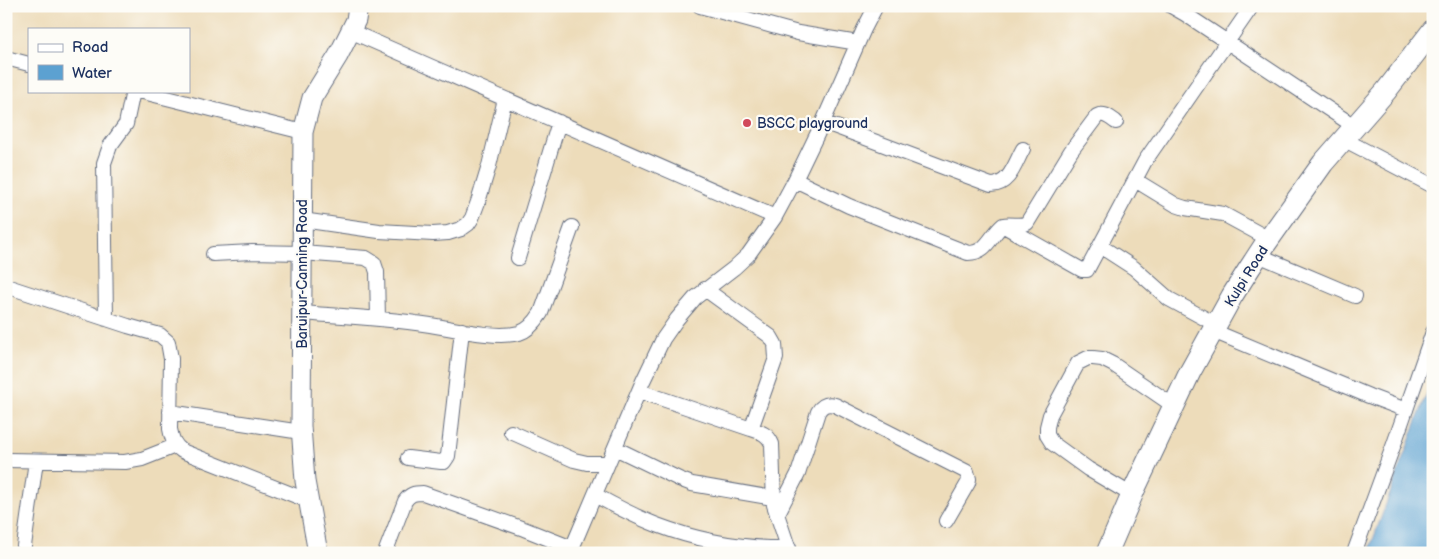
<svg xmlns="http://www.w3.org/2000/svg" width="1439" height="559" font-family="'Balsamiq Sans',sans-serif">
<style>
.water{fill:#5ca1d1;stroke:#3c6898}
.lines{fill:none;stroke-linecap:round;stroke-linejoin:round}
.minor-casing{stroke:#646c7e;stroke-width:16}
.secondary-casing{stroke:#646c7e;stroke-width:21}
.primary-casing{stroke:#646c7e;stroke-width:23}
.minor{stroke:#fff;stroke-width:14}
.secondary{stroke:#fff;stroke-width:19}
.primary{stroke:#fff;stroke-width:21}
.poi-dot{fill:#d1495b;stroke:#fdfcf7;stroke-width:2}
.labels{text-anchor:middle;stroke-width:4.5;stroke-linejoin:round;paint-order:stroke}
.poi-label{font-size:14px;fill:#1b2f5e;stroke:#fdfcf7;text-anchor:start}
.street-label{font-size:14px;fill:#1b2f5e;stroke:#fdfcf7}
</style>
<rect width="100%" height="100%" fill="#fdfcf7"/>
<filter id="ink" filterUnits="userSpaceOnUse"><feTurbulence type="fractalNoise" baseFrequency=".02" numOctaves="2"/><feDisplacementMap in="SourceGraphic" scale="10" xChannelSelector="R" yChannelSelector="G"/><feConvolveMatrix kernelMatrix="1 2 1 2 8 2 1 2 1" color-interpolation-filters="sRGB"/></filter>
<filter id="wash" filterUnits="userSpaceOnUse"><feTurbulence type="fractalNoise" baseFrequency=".0096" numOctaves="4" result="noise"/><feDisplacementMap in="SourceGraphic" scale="20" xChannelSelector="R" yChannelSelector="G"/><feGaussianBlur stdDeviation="1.12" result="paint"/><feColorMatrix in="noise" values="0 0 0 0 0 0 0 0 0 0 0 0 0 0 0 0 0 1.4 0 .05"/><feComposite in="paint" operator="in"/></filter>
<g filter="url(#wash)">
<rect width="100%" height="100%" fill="#eddcba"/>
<path class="water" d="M1433 377V553H1368Z"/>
</g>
<g filter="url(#ink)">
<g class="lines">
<defs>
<path id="minor" d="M700 6 798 33 858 43
M1171 6 1185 14 1354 126
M350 31 775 217
M6 58 29 64
M139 91 303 132
M823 122 991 185C1010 185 1015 163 1023 149
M1343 139 1433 186
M795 180 849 206 968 253C987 253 990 236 1003 225 1011 223 1020 227 1027 223L1071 151 1097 116C1104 112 1110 118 1116 122
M1135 180 1176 205 1185 208 1223 214 1269 239
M302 220 379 231 433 234 448 233 461 229 468 224 472 218 478 202 489 166 505 99
M1004 226 1082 270H1087L1145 161 1252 6
M1100 246 1134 268 1169 299 1217 325
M213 254 252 252 302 253 366 258 374 263 377 272 378 319
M1258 255 1355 296
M518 258 559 122
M6 286 128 326 160 335 168 342 171 359 170 429C172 439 174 445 182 451L309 501
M705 289 771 337 775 344 776 358 751 429
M301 313C340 316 378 318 416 323 446 326 492 340 519 333 529 330 536 321 541 313L572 227
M106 319 104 163 110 146 126 124 133 91
M1213 331 1369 396 1406 410
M639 391 751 429C761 432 768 434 772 444L774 505 790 553
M170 412 301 432
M511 432 574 460 587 463H608
M615 448 679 479 692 484 773 498
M408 458 441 462H444L448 456 462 330
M6 460 125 462 142 459 175 446
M595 495C615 506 636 517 657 525 699 541 744 549 789 548
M1132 495 1088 469 1052 443 1047 435V427L1050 415 1078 363 1088 358H1093L1102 359 1114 365 1174 406
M777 515 798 474 818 412C822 405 827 403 835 405L967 472 969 479 968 483 946 521
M23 553 36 461
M385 553 405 501C410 494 414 493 423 493L524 529 572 548
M570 553 643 381 663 339 677 319 695 298 734 268 748 255 775 217 795 180 823 122 864 29 876 6
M1354 553 1394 444 1433 332"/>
<path id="secondary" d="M318 553 305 481 301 426 303 132 312 98 338 56 356 20 358 6"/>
<path id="primary" d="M1107 553 1135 488 1190 372 1232 296 1249 269 1264 246 1323 163 1386 91 1433 30"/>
</defs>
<use href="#minor" class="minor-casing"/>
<use href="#secondary" class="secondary-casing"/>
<use href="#primary" class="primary-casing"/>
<use href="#minor" class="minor"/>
<use href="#secondary" class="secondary"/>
<use href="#primary" class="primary"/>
</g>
</g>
<circle class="poi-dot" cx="747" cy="123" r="5"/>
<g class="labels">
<g class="poi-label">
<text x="757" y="128">BSCC playground</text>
</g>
<g class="street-label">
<text transform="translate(302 274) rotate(-90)" y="5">Baruipur-Canning Road</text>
<text transform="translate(1246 276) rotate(-58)" y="5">Kulpi Road</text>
</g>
</g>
<rect width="1439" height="559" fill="none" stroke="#fdfcf7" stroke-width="25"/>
<rect x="28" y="28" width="162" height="65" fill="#fdfcf7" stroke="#a3aaba"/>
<rect x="38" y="44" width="25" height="8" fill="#ffffff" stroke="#a3aaba"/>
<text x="72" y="52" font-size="15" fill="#1b2f5e">Road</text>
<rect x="38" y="65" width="25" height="15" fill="#5ca1d1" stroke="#a3aaba"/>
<text x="72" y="78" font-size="15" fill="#1b2f5e">Water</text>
</svg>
